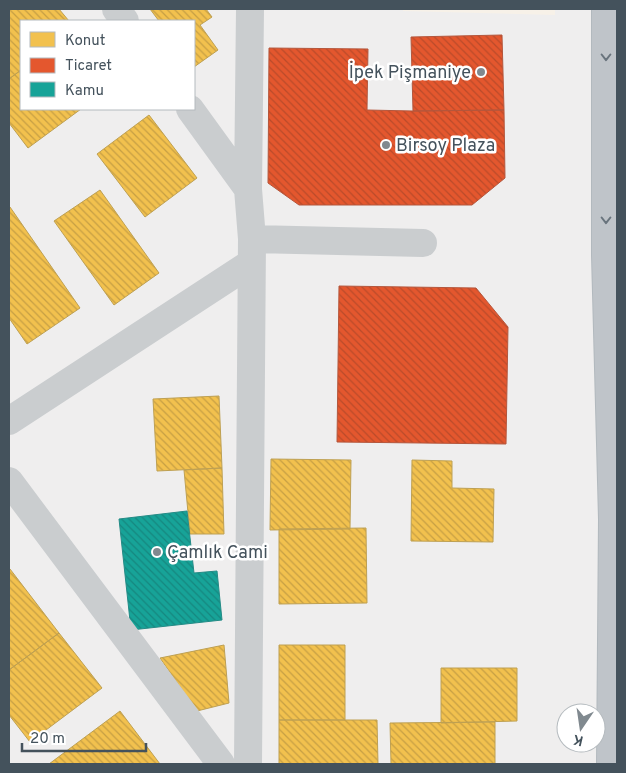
<svg xmlns="http://www.w3.org/2000/svg" width="626" height="773" font-family="Overpass,sans-serif">
<style>
.commercial{fill:#f7f1e8}
.homes{fill:url(#homes-back-hatch);stroke:#bea052}
.shops{fill:url(#shops-back-hatch);stroke:#b4563c}
.public{fill:url(#public-back-hatch);stroke:#248b86}
.lines{fill:none;stroke-linecap:round;stroke-linejoin:round}
.trunk-casing{stroke:#b2b9be;stroke-width:30}
.minor{stroke:#cacdcf;stroke-width:28}
.trunk{stroke:#bfc4c9;stroke-width:28}
.oneway{stroke:#69747d}
.poi-dot{fill:#80898f;stroke:#fff;stroke-width:2}
.labels{text-anchor:middle;stroke-width:5;stroke-linejoin:round;paint-order:stroke}
.poi-label{font-size:18px;fill:#44525c;stroke:#fff;text-anchor:start}
</style>
<defs>
<pattern id="homes-back-hatch" width="6" height="6" patternUnits="userSpaceOnUse" patternTransform="scale(1.25)"><rect width="6" height="6" fill="#f2c14e"/><path d="M-1 5l2 2M0 0l6 6M5-1l2 2" fill="none" stroke="#c69f44"/></pattern>
<pattern id="shops-back-hatch" width="6" height="6" patternUnits="userSpaceOnUse" patternTransform="scale(1.25)"><rect width="6" height="6" fill="#e4572e"/><path d="M-1 5l2 2M0 0l6 6M5-1l2 2" fill="none" stroke="#ba4b2a"/></pattern>
<pattern id="public-back-hatch" width="6" height="6" patternUnits="userSpaceOnUse" patternTransform="scale(1.25)"><rect width="6" height="6" fill="#17a398"/><path d="M-1 5l2 2M0 0l6 6M5-1l2 2" fill="none" stroke="#16877f"/></pattern>
</defs>
<rect width="100%" height="100%" fill="#efeeee"/>
<path class="commercial" d="M403 9H555V15L403 11Z"/>
<path class="homes" d="M9 9H59L69 21H21V70L9 79Z
M150 9H206L212 17 200 25 218 50 194 67V21H159Z
M21 70V109H81L28 148 9 123V79Z
M149 115 197 178 145 217 97 154Z
M100 190 159 273 114 305 54 221Z
M10 207 80 308 27 344 9 318V208Z
M219 396 222 468 157 471 153 399Z
M271 459 351 460 350 529 270 530Z
M412 460 452 461V488L494 489 493 542 411 541Z
M222 468 224 534H190L184 470Z
M366 528 367 603 279 604V529Z
M10 569 59 633 9 670V570Z
M59 633 102 688 30 742 9 715V670Z
M224 645 229 703 197 711 160 658Z
M279 645H345V720H279Z
M441 668H517V721L441 723Z
M120 711 160 764H49Z
M279 720H377L378 764H279Z
M495 722V764H391L390 723Z"/>
<path class="shops" d="M502 35 504 110 413 111 411 37Z
M269 48 368 49 367 110 413 111 504 110 505 178 472 205H299L268 183Z
M339 286 476 288 508 327 506 444 337 442Z"/>
<path class="public" d="M187 511 194 573 217 571 222 620 131 630 119 519Z"/>
<g class="lines">
<defs>
<path id="trunk" d="M606 9V255L613 519 611 764"/>
</defs>
<use href="#trunk" class="trunk-casing"/>
<path class="minor" d="M116 9 125 21
M190 109 248 189
M252 239 423 243
M9 421 251 263
M9 481 221 764
M248 764 252 239 248 189 250 9"/>
<use href="#trunk" class="trunk"/>
</g>
<defs><path id="oneway-chevron" d="M-2-3.5L2.5 0L-2 3.5" fill="none" stroke-width="1.6" stroke-linecap="round" stroke-linejoin="round" transform="scale(1.25)"/></defs>
<g class="oneway">
<use href="#oneway-chevron" transform="translate(606 57) rotate(90)"/>
<use href="#oneway-chevron" transform="translate(606 220) rotate(90)"/>
</g>
<g class="poi-dot">
<circle cx="481" cy="72" r="5"/>
<circle cx="386" cy="145" r="5"/>
<circle cx="157" cy="552" r="5"/>
</g>
<g class="labels">
<g class="poi-label">
<text x="471" y="78" text-anchor="end">İpek Pişmaniye</text>
<text x="396" y="151">Birsoy Plaza</text>
<text x="167" y="558">Çamlık Cami</text>
</g>
</g>
<rect width="626" height="773" fill="none" stroke="#44525c" stroke-width="20"/>
<rect x="20" y="20" width="175" height="90" fill="#ffffff" stroke="#b4babe"/>
<rect x="30" y="32" width="25" height="15" fill="#f2c14e" stroke="#b4babe"/>
<text x="65" y="45" font-size="15" fill="#44525c">Konut</text>
<rect x="30" y="58" width="25" height="15" fill="#e4572e" stroke="#b4babe"/>
<text x="65" y="70" font-size="15" fill="#44525c">Ticaret</text>
<rect x="30" y="82" width="25" height="15" fill="#17a398" stroke="#b4babe"/>
<text x="65" y="95" font-size="15" fill="#44525c">Kamu</text>
<g transform="translate(581 728) rotate(193)"><circle r="24" fill="#ffffff" stroke="#b4babe"/>
<path d="M0-4L9 19L0 12L-9 19Z" fill="#80898f"/>
<text y="-8" font-size="14" font-weight="bold" text-anchor="middle" fill="#44525c">K</text>
</g>
<path d="M22 743v8h124v-8" fill="none" stroke="#44525c" stroke-width="2.5"/>
<text x="30" y="743" font-size="15" fill="#44525c" stroke="#ffffff" stroke-width="4" paint-order="stroke">20 m</text>
</svg>
